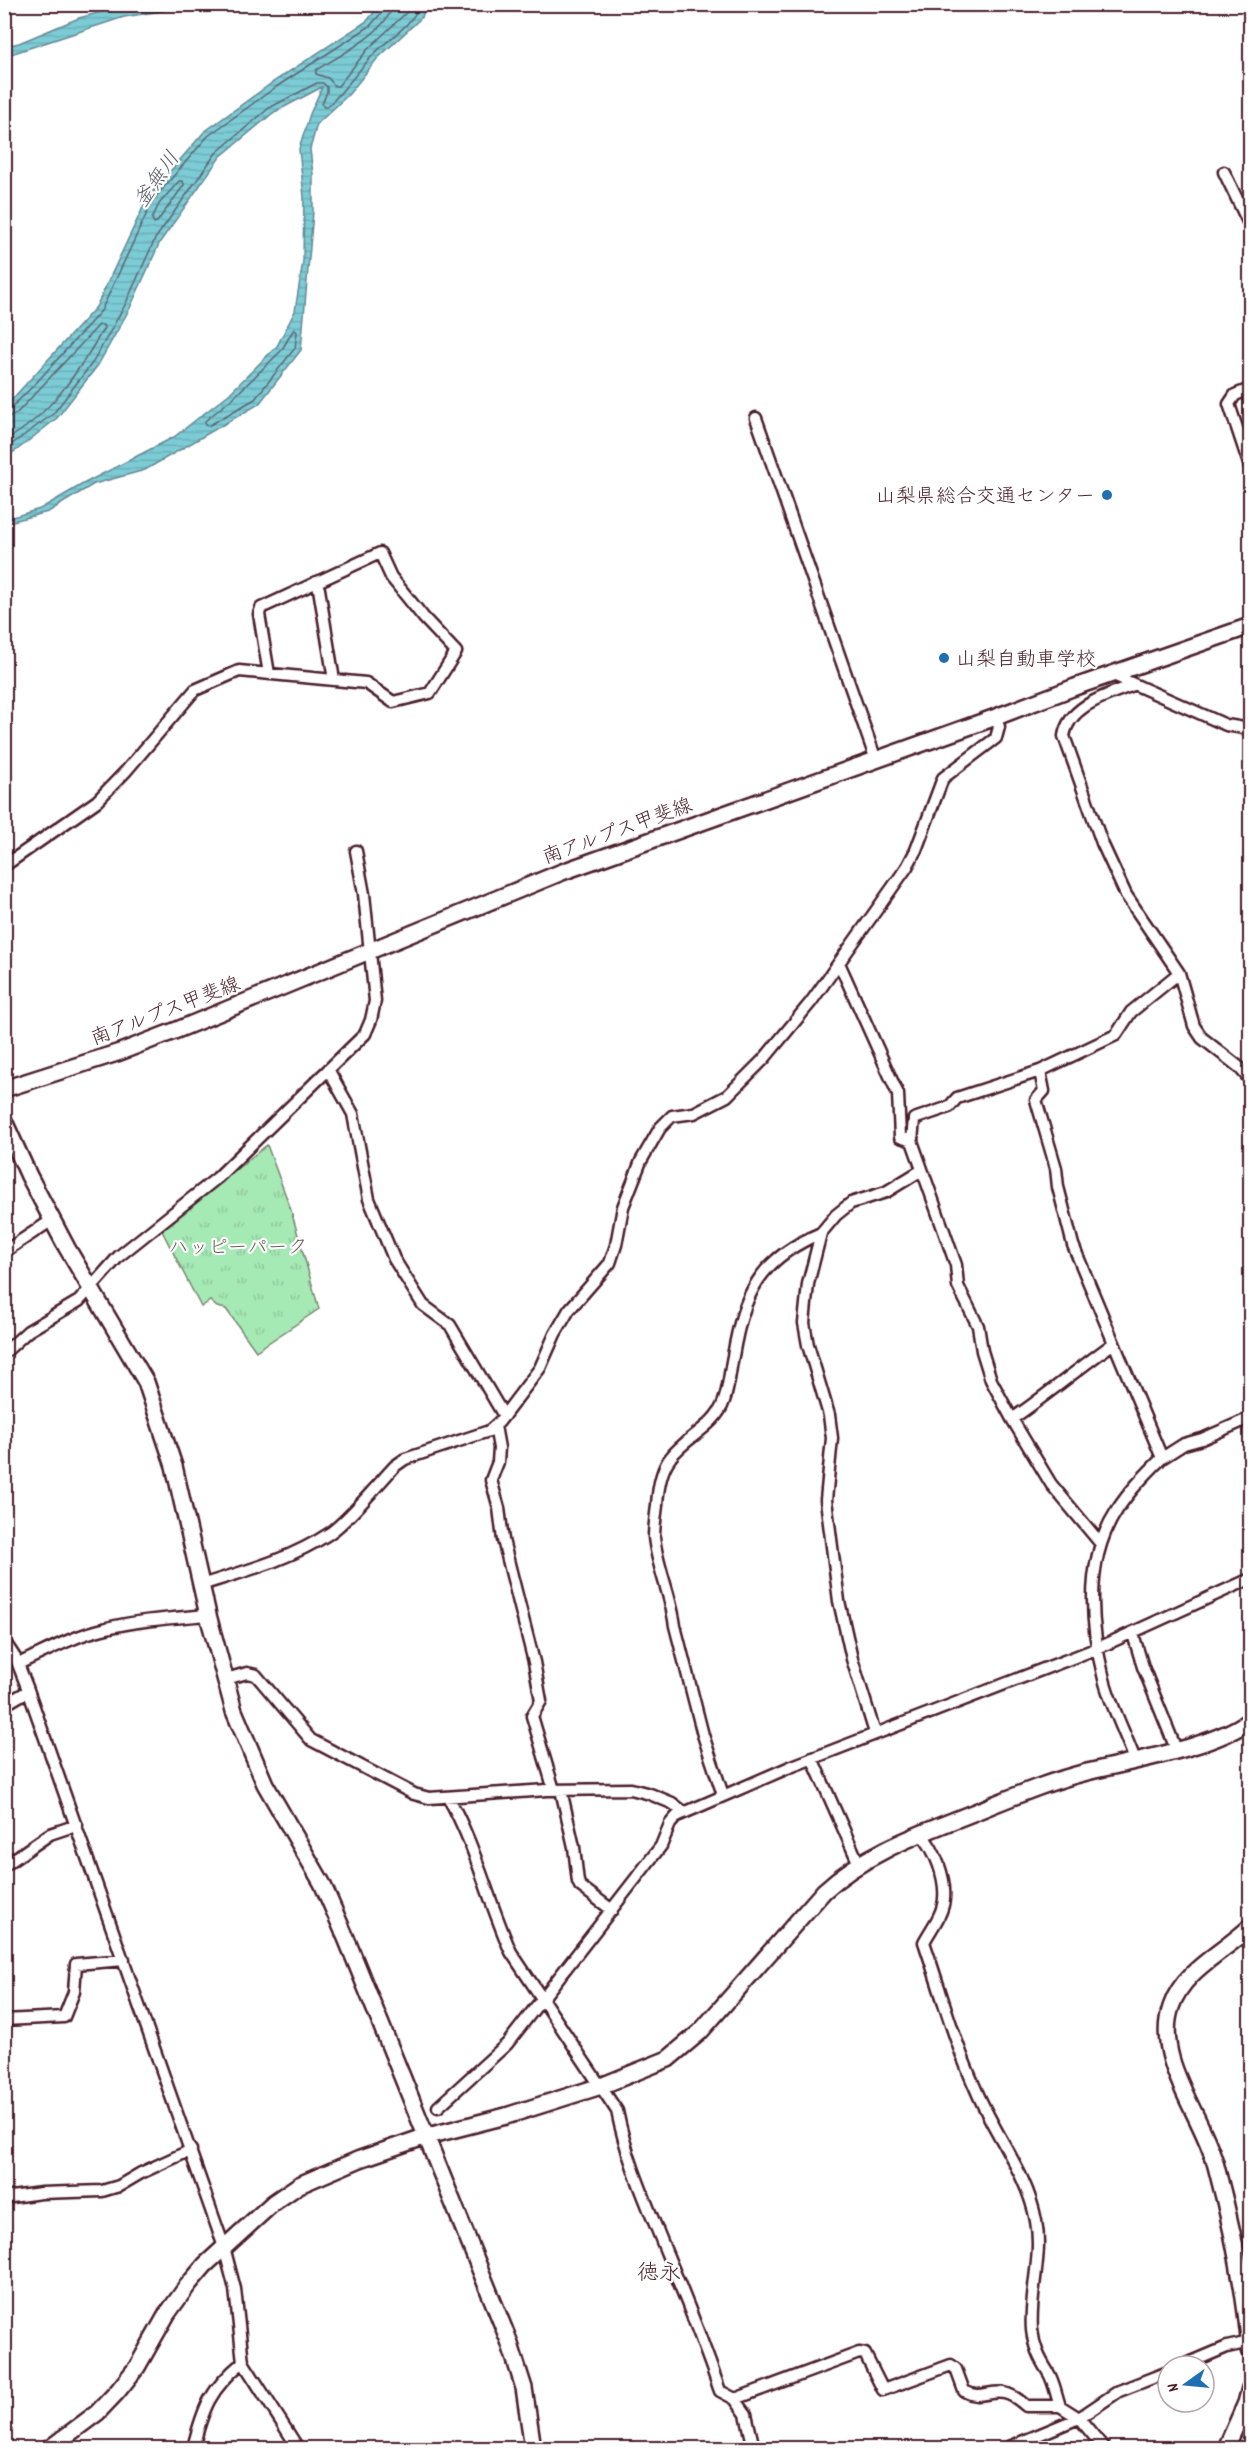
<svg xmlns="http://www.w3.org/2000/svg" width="1255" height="2453" font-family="Dekko,'Klee One',sans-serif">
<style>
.grass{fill:url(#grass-tufts);stroke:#788470;stroke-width:1.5}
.water{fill:url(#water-rules);stroke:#678792;stroke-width:1.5}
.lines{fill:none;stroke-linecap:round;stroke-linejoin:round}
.shore{stroke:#5e646f;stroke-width:1.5}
.street-casing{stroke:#4a1f2b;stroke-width:15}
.secondary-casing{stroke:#4a1f2b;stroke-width:20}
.street{stroke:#fff;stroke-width:10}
.secondary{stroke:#fff;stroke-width:15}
.poi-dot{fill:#1f6fb2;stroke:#fff;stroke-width:2}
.labels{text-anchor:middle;stroke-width:4.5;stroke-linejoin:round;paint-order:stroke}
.poi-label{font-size:20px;fill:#4a1f2b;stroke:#fff;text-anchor:end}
.street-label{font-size:20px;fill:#4a1f2b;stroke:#fff}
.park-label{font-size:20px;fill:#655c54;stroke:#fff}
.water-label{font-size:21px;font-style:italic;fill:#5b5c67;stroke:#fff}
.quarter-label{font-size:22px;fill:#4a1f2b;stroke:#fff}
</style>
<defs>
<pattern id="grass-tufts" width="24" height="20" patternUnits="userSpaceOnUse" patternTransform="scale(1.5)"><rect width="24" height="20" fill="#a5e9b4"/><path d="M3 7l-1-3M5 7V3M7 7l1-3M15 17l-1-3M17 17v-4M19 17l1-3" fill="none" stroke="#90c79b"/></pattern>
<pattern id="water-rules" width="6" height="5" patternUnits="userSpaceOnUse" patternTransform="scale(1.5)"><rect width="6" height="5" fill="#7bccd6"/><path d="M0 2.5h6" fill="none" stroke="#6cafb8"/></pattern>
</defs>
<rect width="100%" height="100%" fill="#fff"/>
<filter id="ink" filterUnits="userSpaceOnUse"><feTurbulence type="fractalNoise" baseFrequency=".0167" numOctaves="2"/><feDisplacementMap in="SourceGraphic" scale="12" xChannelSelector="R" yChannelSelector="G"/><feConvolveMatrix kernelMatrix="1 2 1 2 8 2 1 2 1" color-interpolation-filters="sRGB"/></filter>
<g filter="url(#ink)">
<path class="grass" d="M267 1145 290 1207 319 1309 256 1351 226 1309 217 1307 210 1301 201 1307 161 1229Z"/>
<path class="water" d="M131 4 260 5 205 12 174 9 124 17 5 56V46L19 43 79 18Z
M380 5H426L422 17 377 59 349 94 317 124 310 149 313 174V212L301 350 259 404 145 470 94 484 48 512 5 523V519L40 509 83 484 174 437 229 394 277 346 295 311 303 261 304 197 299 149 310 114 322 87 273 113 220 157 160 242 130 308 98 365 57 418 17 450 5 457V407L96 307 148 197 204 132 273 82 367 21Z"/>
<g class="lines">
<path class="shore" d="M392 4C391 30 337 57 316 70V74L328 78 335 86H338L368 49 409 10 412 4
M179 181H183L184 185 157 222 154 223 152 219 159 204Z
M294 329 297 332 295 348 255 399 208 426 205 425V421L233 398 281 351Z
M4 410 11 408 36 383 101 311 153 200 208 136 276 87 370 26 384 10 385 4
M4 418 16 414 99 325H103L104 328C79 371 49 417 4 441
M4 450 53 414 93 362 125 305 155 239 216 153 269 108 317 83H323L327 87V92L322 104 324 107H327C344 91 357 72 373 55 388 39 412 26 420 4"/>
<defs>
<path id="street" d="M1224 172 1250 226
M1250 389 1235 395 1229 404 1250 467
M756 418 876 760
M316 582 319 589 334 680
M1111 674 1226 725 1250 729
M1133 685C1108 695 1069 705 1064 736L1102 843 1126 895 1179 973 1194 1026 1202 1038 1239 1067 1250 1080
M4 866 97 801 126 771 195 690 239 671 366 683 393 702 430 693 456 652 424 618 391 577 380 553 261 608 259 614 269 674
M839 963 898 1094 900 1137 912 1141
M329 1071 353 1114 369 1199 394 1259 423 1305 450 1325 504 1416
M1040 1071 1044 1091 1036 1100 1056 1168 1058 1187 1073 1245 1162 1458C1146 1474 1130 1490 1117 1510 1085 1559 1090 1624 1104 1679 1111 1706 1125 1733 1135 1760
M4 1252 52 1220
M4 1353 28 1331 79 1301 119 1256 217 1178 365 1034 371 1020 375 1001 364 894 356 851
M1012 1419C1047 1395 1079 1368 1114 1343
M495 1426 499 1448 498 1462 491 1480 499 1508 503 1540 534 1662 541 1701 532 1716 554 1790
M1162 1458 1184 1444 1202 1439 1250 1418
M1101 1544 1051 1484 1012 1419 991 1380 982 1351 978 1326 958 1286 956 1265 912 1141 914 1119 949 1107 957 1098 1040 1071 1116 1035 1131 1012 1179 973
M201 1585C246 1571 291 1559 330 1533 350 1519 377 1485 395 1466L405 1459 489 1431 499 1422 540 1368 555 1334 569 1310 610 1263 616 1245 623 1207 641 1161 660 1128 672 1116 694 1113 727 1096 764 1059 811 1002 907 867 916 850 943 778 996 738 999 727 996 717
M1133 1634 1143 1667 1176 1749
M4 1641 16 1659 27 1687 224 2247 235 2289 243 2362 298 2448
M18 1664C45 1652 73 1636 103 1629 137 1620 173 1618 208 1615
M226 1679 247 1673 256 1675 311 1740 414 1794 429 1798 547 1790 631 1789 650 1794 672 1803 684 1812
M4 1705 28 1691
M875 1733 852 1659 839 1601 826 1500 832 1438 829 1415 808 1345 804 1323 808 1284 821 1233 836 1215 851 1203 886 1192 922 1170
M812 1758 859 1864
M561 1790 574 1847 578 1882 580 1886 612 1910
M723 1795 703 1735 675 1626C671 1595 657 1567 654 1537 654 1526 656 1515 657 1505 658 1489 661 1469 671 1457 686 1437 716 1426 724 1401 729 1387 730 1370 733 1356 744 1293 759 1259 821 1233
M448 1797C476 1846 488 1901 511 1952L617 2111C627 2161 648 2206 667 2254 686 2299 704 2345 720 2391L735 2399 859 2353 865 2354 883 2390 951 2365 956 2369 964 2391C988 2404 995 2378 1026 2406H1060L1079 2418 1104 2448
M921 1834C935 1849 946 1878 944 1899 943 1914 931 1929 924 1942 941 1992 955 2044 977 2092 995 2135 1028 2175 1036 2221 1043 2256 1029 2293 1032 2330 1034 2347 1039 2358 1048 2372 1054 2381 1056 2395 1060 2406
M4 1866 50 1834 77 1825
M4 2020 64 2017 74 1992 76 1964 124 1960
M438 2107 507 2044 661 1846 670 1824 677 1816 790 1767 1098 1648 1250 1579
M4 2198 41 2193 102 2191 119 2186 141 2173 191 2150
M1182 2366 1227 2347 1250 2342
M735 2399 746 2414 754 2448
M193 2448C203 2408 210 2389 243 2362
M1007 2448 1079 2418 1119 2391 1168 2372"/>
<path id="secondary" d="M4 1089 120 1052 177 1030 562 872 996 717 1075 687 1250 626
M4 1121 29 1176 67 1248 146 1382 174 1466 208 1615 234 1711 265 1784 322 1883 346 1938 509 2341 524 2388 533 2448
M1250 1927C1224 1952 1183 1970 1171 2007 1153 2060 1203 2115 1216 2166 1232 2226 1245 2289 1250 2350
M50 2448 97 2413 117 2392 137 2367 167 2314 188 2285 205 2265 273 2203 299 2185 360 2159 424 2137 506 2116 601 2086 668 2059 700 2032 824 1891C867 1851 926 1832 980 1810 1015 1796 1050 1781 1087 1772 1132 1761 1215 1747 1250 1720
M1226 2448 1246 2403 1250 2388"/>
</defs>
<use href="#street" class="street-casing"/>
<use href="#secondary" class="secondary-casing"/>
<use href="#street" class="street"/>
<use href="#secondary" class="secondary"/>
</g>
</g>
<g class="poi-dot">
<circle cx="1107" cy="495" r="6"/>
<circle cx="944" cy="658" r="6"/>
</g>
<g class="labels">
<g class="poi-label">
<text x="1095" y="502">山梨県総合交通センター</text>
<text x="956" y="665" text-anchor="start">山梨自動車学校</text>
</g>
<g class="street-label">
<text transform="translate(617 830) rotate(-20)" y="7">南アルプス甲斐線</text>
<text transform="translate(165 1010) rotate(-21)" y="7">南アルプス甲斐線</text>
</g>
<g class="park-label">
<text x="238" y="1253">ハッピーパーク</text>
</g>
<g class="water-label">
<text transform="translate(156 179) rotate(-55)" y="7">釜無川</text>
</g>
<g class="quarter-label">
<text x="659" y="2279">徳永</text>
</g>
</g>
<rect width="1255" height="2453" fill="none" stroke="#fff" stroke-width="24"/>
<rect x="12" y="12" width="1231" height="2429" fill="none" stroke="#4a1f2b" stroke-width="2" filter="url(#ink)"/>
<g transform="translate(1186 2384) rotate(255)"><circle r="28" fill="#ffffff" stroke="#b7a5aa" stroke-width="1.5"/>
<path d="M0-4.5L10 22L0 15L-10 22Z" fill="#1f6fb2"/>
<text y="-9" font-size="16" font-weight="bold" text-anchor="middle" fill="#4a1f2b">N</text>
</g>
</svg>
